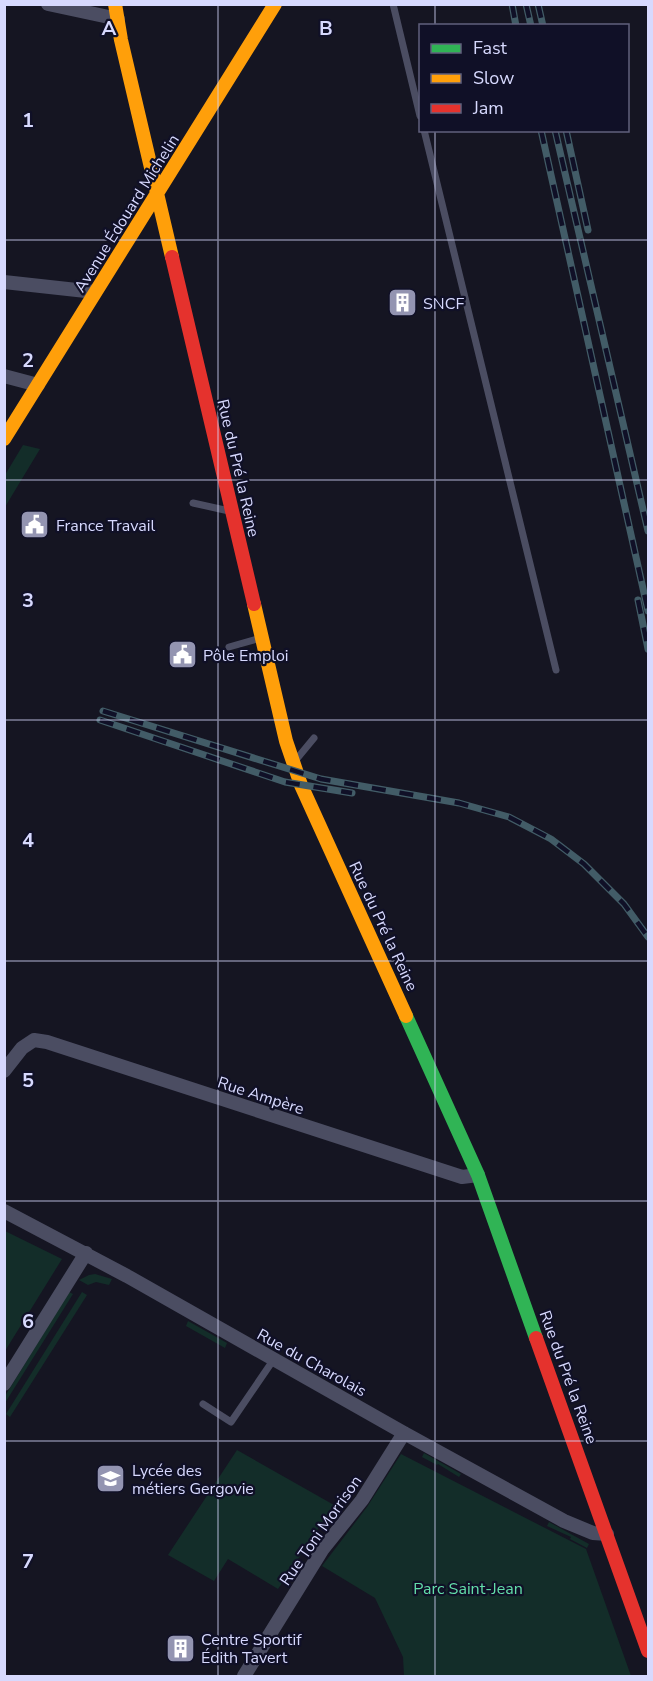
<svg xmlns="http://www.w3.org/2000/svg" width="653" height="1681" font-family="'Nunito Sans',sans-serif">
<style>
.green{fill:#132d29}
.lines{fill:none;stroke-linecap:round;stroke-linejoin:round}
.lane{stroke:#4b4d62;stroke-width:7}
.street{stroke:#4b4d62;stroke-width:14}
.fast{stroke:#30b455;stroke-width:14}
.slow{stroke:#ff9f0a;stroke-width:14}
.jam{stroke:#e5322d;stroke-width:14}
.rail-casing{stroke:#425c67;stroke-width:7}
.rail{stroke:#101027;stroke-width:4.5;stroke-dasharray:14;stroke-linecap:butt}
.grid{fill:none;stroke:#d7d9fe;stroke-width:1.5;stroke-opacity:0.55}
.labels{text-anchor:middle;stroke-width:4.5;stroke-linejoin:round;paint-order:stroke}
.street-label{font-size:16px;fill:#d7d9fe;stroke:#101027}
.poi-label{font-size:16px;fill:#d7d9fe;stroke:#101027;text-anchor:start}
.park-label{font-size:16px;fill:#63deaa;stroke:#101027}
.grid-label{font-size:20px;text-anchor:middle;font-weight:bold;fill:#d7d9fe;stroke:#101027;stroke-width:4.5;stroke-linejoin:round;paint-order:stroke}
</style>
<rect width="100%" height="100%" fill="#151522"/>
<path class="green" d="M23 445 40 449 5 507V475Z
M5 1231 62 1259 5 1351 4 1231Z
M95 1274 112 1279 109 1285 96 1282 88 1285 79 1280 89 1275Z
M69 1292 73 1294 5 1403V1396Z
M82 1292 87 1295 10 1417 6 1414Z
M188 1321 227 1343 225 1348 186 1326Z
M237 1450 334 1505 278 1589 228 1559 214 1581 168 1555Z
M424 1453 461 1474 459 1477 438 1464 437 1465 422 1457Z
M401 1454 586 1549 631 1676H404L403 1657 375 1598 322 1566 367 1507Z
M549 1522 589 1544 587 1548 570 1539 571 1537 547 1526Z"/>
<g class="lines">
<path class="lane" d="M393 4 420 116
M424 130 556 670
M193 503 229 511
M229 647 261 638
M295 761 314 738
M203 1404 231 1422 274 1359"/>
<path class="street" d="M48 4 118 19
M4 282 95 292
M4 376 38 385
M4 1071 22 1048 34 1040 47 1042 462 1177 478 1175
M4 1211 127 1276 404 1433 564 1521 593 1533 607 1534
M4 1384 86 1253
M244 1676 322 1550 362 1500 404 1433"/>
<path class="fast" d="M406 1016 478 1175 536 1338"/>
<path class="slow" d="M115 4 121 40 172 257
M4 439 275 4
M254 604 286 741 301 785 406 1016"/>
<path class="jam" d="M172 257 254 604
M536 1338 648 1651"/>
<defs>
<path id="rail" d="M512 4 516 26
M526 4 531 26
M538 4 543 26
M541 130 648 611
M555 130 648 531
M566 130 588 230
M638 600 648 649
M103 711 321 779 459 803 509 817 551 839 584 864 624 904 648 937
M100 720 285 782 352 793"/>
</defs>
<use href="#rail" class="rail-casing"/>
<use href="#rail" class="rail"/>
</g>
<path class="grid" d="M218 4V1676M435 4V26M435 130V1676M4 240H648M4 480H648M4 720H648M4 961H648M4 1201H648M4 1441H648"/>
<defs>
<symbol id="building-square" viewBox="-11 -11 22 22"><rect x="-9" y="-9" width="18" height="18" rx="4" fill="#9394b1" stroke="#101027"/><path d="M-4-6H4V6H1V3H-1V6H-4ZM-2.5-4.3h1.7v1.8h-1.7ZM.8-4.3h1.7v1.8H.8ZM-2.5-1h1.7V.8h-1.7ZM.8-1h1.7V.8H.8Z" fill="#fff"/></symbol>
<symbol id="civic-square" viewBox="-11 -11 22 22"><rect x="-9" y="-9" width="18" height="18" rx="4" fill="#9394b1" stroke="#101027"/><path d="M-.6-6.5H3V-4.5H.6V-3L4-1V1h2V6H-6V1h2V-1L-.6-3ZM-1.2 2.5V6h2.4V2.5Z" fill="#fff"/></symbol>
<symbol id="school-square" viewBox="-11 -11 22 22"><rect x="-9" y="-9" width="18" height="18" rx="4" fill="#9394b1" stroke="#101027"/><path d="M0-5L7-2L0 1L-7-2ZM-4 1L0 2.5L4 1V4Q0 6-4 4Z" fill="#fff"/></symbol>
</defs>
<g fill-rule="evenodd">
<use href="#building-square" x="386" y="286" width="33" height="33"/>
<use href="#civic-square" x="18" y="508" width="33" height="33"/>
<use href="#civic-square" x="166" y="638" width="33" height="33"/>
<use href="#school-square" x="94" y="1462" width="33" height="33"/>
<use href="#building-square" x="164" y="1632" width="33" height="33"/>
</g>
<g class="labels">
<g class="street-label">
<text transform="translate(126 213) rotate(-58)" y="6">Avenue Édouard Michelin</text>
<text transform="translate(239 468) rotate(77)" y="6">Rue du Pré la Reine</text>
<text transform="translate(384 926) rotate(65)" y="6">Rue du Pré la Reine</text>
<text transform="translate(261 1095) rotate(18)" y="6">Rue Ampère</text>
<text transform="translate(312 1362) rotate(29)" y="6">Rue du Charolais</text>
<text transform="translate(569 1377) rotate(70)" y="6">Rue du Pré la Reine</text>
<text transform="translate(320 1530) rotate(-55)" y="6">Rue Toni Morrison</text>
</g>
<g class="poi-label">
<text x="423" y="309">SNCF</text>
<text x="56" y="531">France Travail</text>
<text x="203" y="661">Pôle Emploi</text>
<text x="132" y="1476">Lycée des<tspan x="132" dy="18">métiers Gergovie</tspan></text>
<text x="201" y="1645">Centre Sportif<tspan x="201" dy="18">Édith Tavert</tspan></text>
</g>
<g class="park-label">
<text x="468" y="1594">Parc Saint-Jean</text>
</g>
</g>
<g class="grid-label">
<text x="109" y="35">A</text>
<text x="326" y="35">B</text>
<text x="28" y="127">1</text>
<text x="28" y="367">2</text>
<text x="28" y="607">3</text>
<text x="28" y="847">4</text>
<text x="28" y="1087">5</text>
<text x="28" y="1328">6</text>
<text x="28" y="1568">7</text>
</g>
<rect width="653" height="1681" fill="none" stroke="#d7d9fe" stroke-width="12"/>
<rect x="419" y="24" width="210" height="108" fill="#101027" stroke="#60607d" stroke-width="1.5"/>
<rect x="431" y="44" width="30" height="9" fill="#30b455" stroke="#60607d" stroke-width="1.5"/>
<text x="473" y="54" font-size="18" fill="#d7d9fe">Fast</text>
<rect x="431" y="74" width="30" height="9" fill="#ff9f0a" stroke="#60607d" stroke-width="1.5"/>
<text x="473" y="84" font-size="18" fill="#d7d9fe">Slow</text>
<rect x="431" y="104" width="30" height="9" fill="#e5322d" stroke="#60607d" stroke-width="1.5"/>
<text x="473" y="114" font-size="18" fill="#d7d9fe">Jam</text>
</svg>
